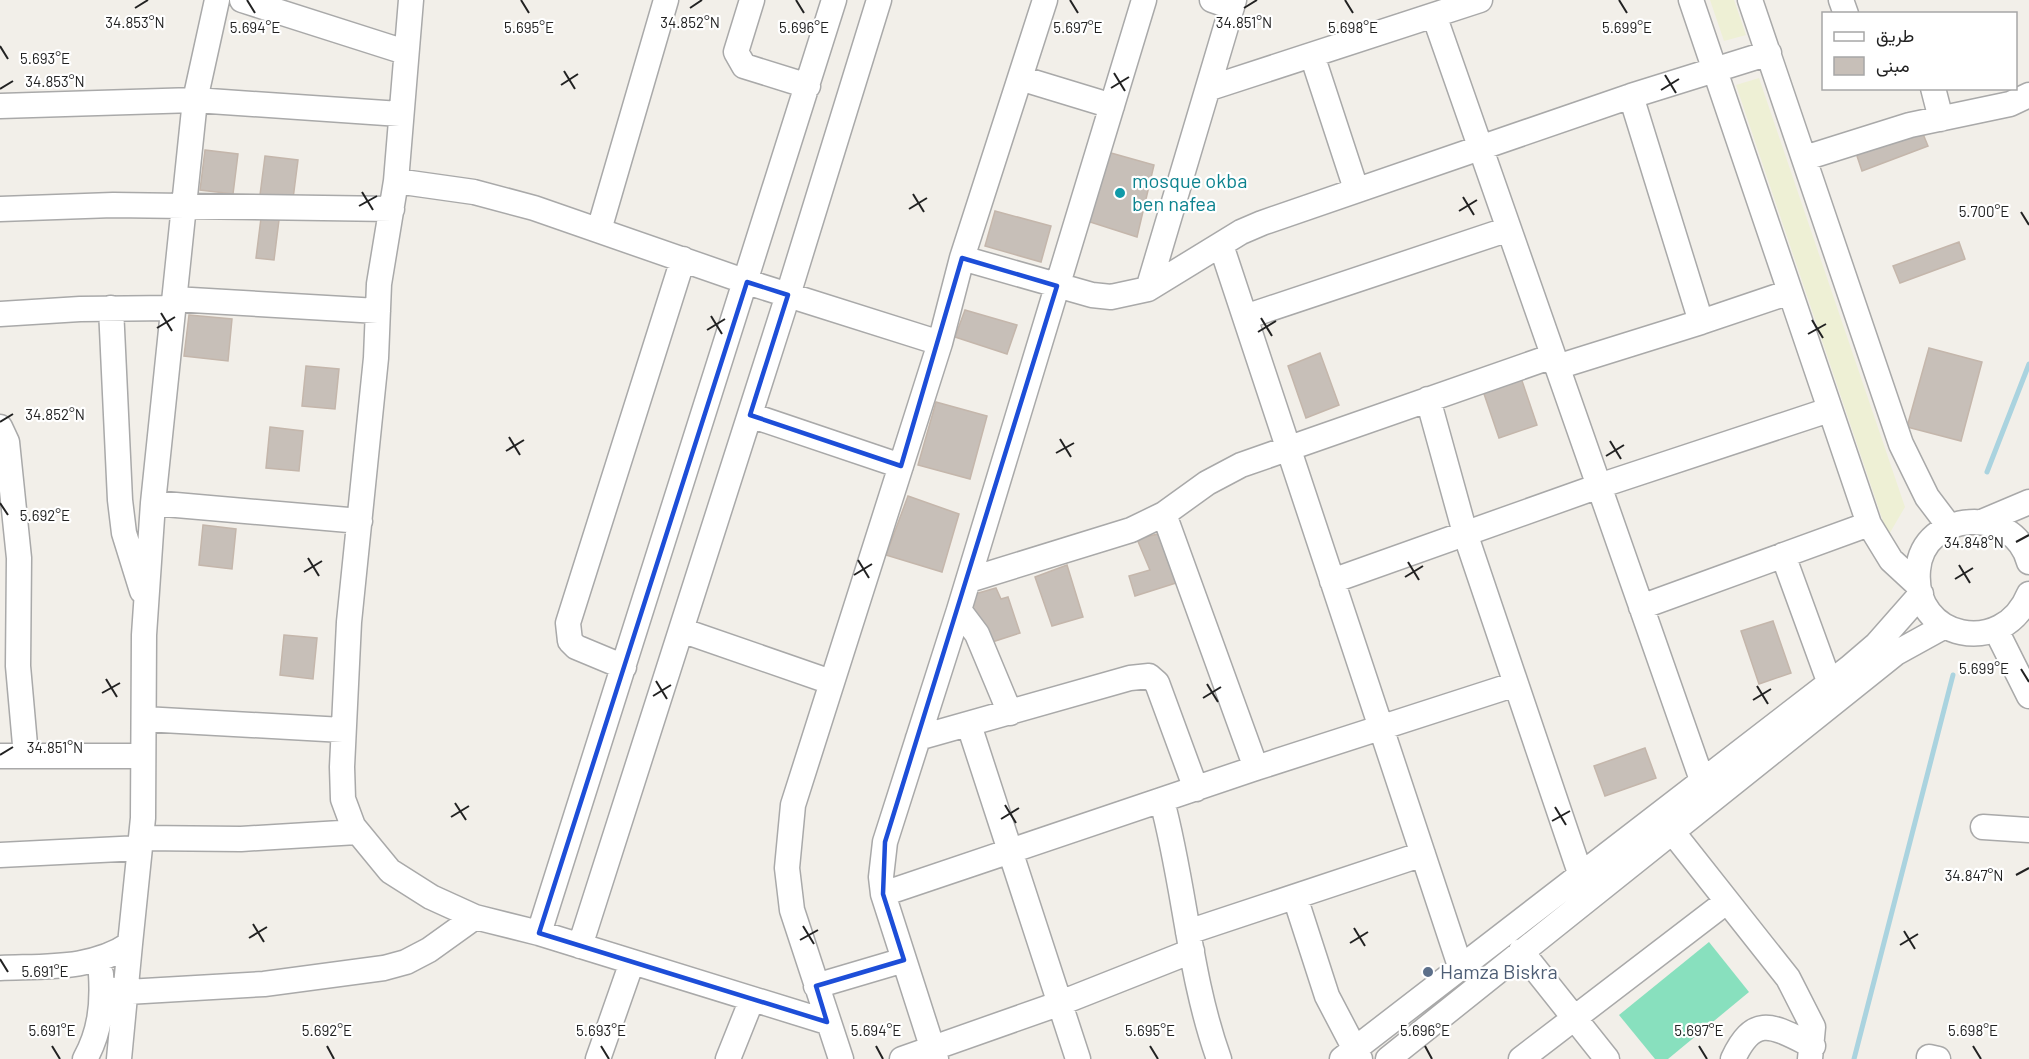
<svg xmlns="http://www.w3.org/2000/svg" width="2029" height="1059" font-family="Barlow,Vazirmatn,sans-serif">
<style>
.farmland{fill:#eef0d5}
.pitch{fill:#88e0be}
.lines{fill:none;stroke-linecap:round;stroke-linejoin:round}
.stream{stroke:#aad3df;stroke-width:5}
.building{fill:#c7bfb8;stroke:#c4b6ab;stroke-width:1.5}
.minor-casing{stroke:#a9a9a9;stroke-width:27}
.minor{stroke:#fff;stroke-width:24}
.marked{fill:none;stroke:#1d4ed8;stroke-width:4.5;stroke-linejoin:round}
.ticks{fill:none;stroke:#222;stroke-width:2}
.culture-dot{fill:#0f9aa8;stroke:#fff;stroke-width:2}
.service-dot{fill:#5c6f8a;stroke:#fff;stroke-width:2}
.labels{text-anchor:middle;stroke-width:4.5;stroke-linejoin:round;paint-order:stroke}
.culture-label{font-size:20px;fill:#0d838f;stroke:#fff;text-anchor:start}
.service-label{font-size:20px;fill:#4e5e75;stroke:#fff;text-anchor:start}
.ticks-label{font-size:15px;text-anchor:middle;fill:#222;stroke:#fff;stroke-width:4.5;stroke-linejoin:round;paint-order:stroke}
</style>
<rect width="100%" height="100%" fill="#f2efe9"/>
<path class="farmland" d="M1710 0H1734L1746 35 1724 41Z
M1759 78 1905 507 1888 536 1736 85Z"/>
<path class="pitch" d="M1709 942 1749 992 1668 1059H1655L1619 1015Z"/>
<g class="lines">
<path class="stream" d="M1987 472 2029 364
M1854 1059 1953 675"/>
</g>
<path class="building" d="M1921 129 1928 146 1862 171 1856 153Z
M205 150 238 154 233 194 200 190Z
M1104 151 1154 165 1137 237 1084 220Z
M265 156 298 160 293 199 260 195Z
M995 211 1051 226 1041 262 985 246Z
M261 218 279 220 274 260 256 258Z
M1959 242 1965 259 1900 283 1893 266Z
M965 310 1017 325 1007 354 955 337Z
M189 315 232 319 228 361 184 356Z
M1929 348 1982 362 1961 441 1907 427Z
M1320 353 1339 405 1306 418 1288 366Z
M306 366 339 369 335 409 302 406Z
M1519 372 1537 425 1499 438 1481 385Z
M936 402 987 416 970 479 918 465Z
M270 427 303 431 299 471 266 468Z
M908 496 959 514 942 572 886 555Z
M203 525 236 529 232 569 199 565Z
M1158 534 1176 583 1135 596 1129 576 1150 570 1137 539Z
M1067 565 1083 617 1052 626 1035 577Z
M996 588 1001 599 1008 597 1020 633 986 644 968 596Z
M1773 621 1791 673 1759 684 1741 631Z
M284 635 317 638 313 679 280 675Z
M1645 748 1656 778 1605 796 1594 766Z"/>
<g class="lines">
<defs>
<path id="minor" d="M242 0 405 52
M411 0 396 181 379 284 376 358 349 622 342 767 343 799 353 826 390 871 431 897 475 917 539 933 827 1022
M752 0 736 52 744 66 808 86
M1212 0 1232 7
M1691 0 1869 524 1891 560 1918 585
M1750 0 1901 444 1927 497 1949 526
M1841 0 1846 14
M1434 15 1702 780
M1312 55 1356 189
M1020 78 1112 106
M1210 88 1480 0
M1933 88 1941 119
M0 106 195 100 400 114
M1805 158 1910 125 2010 104 2029 95
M396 181 474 192 534 208 747 282 940 343
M0 209 113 205 392 209
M599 230 666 0
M1221 245 1460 966
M962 258 1092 295 1111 297 1148 289 1241 232 1262 223 1631 96 1769 53
M1148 289 1234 0
M174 299 378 311
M111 308 120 500 124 533 142 591
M0 314 80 309 173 308
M1245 317 1509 229
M1701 322 1790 292
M1557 367 1701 322 1631 96
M1428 399 1465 533 1580 873
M750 415 901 466
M0 427 7 442 19 558 18 666 26 756
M153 503 360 521
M1164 514 1256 768
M1984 521 2029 502
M1783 555 1830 684
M2029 562C2014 505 1923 510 1918 570 1912 640 2003 658 2029 594
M969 580 1131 530 1164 514 1207 483 1241 465 1553 356
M1332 581 1599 486 1829 410
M1641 607 1869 524
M959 610 977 634 1010 713
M681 630 831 682
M1996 630 2029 696
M624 667 576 647 570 641 568 623 683 259
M144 719 343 730
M969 725 1078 1059
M918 738 1130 678 1149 676 1157 683 1196 789
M0 756H143
M1162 801C1185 886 1189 976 1219 1059
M1663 820 1788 978 1813 1027 1810 1059
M1983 827 2029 830
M141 838 241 839 357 832
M0 855 140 848
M883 894 1256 768 1516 684
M1295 897 1327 996 1360 1059
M1188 932 1423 854
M539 933 834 0
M580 946 788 295 879 0
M1521 951 1607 1059
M0 968C45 966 92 970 130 944L143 818 144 635 153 503 195 100 217 0
M816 986 904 960
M102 988 127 992 264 984 384 968 406 962 429 950 475 917
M1929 1057 1938 1059
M85 1059C100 1032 103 1005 101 974
M119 1059 130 944
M598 1059 632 962
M728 1059 752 999
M841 1059 792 910 787 868 793 805 940 343 962 258 1045 0
M902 1059 1058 1004 1192 951
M936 1059 883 894 881 877 885 842 959 610 1144 0
M1342 1059 1849 668 1877 644 1921 594
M1388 1059 1896 653 1945 626
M1521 1059 1726 902
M1733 1059C1755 1012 1774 1027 1813 1046"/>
</defs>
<use href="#minor" class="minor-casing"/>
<use href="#minor" class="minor"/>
</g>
<path class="marked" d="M962 258 1057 286 885 842 883 894 904 960 816 986 827 1022 539 933 747 282 788 295 750 415 901 466Z"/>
<path class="ticks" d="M247 0 255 13M521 0 529 13M796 0 804 13M1070 0 1078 13M1345 0 1353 13M1619 0 1627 13M135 8 148 0M690 8 702 0M1244 8 1257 0M0 46 8 59M564 71 575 89M1114 73 1125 91M1665 75 1676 93M561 85 578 74M1111 88 1129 77M0 89 13 81M1661 90 1679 79M362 192 373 210M913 194 924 212M1463 197 1474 215M359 206 377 196M909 209 927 198M1459 211 1477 200M2021 212 2029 225M161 313 172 331M711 316 722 334M1261 318 1272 336M1812 320 1823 338M157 328 175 317M707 330 725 319M1258 332 1276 321M1808 334 1826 324M0 422 13 414M509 437 520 455M1060 439 1071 457M1610 441 1621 459M506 451 524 440M1056 453 1074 443M1606 456 1624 445M0 503 8 515M2016 542 2029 535M308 558 319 576M858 560 869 578M1408 562 1419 580M1959 565 1970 583M304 572 322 561M854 575 872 564M1405 577 1423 566M1955 579 1973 568M2021 669 2029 682M106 679 117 697M656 681 667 699M1207 684 1218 702M1757 686 1768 704M102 693 120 683M653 696 671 685M1203 698 1221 687M1753 700 1771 689M0 755 13 747M455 803 466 820M1005 805 1016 823M1555 807 1566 825M451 817 469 806M1001 819 1019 808M1552 821 1570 811M2016 875 2029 868M253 924 264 942M803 926 814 944M1354 928 1365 946M1904 931 1915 949M249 938 267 927M800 940 818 930M1350 943 1368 932M1900 945 1918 934M0 959 8 972M52 1046 60 1059M327 1046 334 1059M601 1046 609 1059M876 1046 883 1059M1150 1046 1158 1059M1425 1046 1432 1059M1699 1046 1707 1059M1973 1046 1981 1059"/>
<circle class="culture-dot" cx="1120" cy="193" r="6"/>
<circle class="service-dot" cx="1428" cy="972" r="6"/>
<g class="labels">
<g class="culture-label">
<text x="1132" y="188">mosque okba<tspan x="1132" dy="23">ben nafea</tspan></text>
</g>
<g class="service-label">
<text x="1440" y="979">Hamza Biskra</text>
</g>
</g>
<g class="ticks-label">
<text x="135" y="28">34.853°N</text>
<text x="690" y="28">34.852°N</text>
<text x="1244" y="28">34.851°N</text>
<text x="255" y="33">5.694°E</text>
<text x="529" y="33">5.695°E</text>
<text x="804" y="33">5.696°E</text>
<text x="1078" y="33">5.697°E</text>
<text x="1353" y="33">5.698°E</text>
<text x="1627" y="33">5.699°E</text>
<text x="45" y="64">5.693°E</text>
<text x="55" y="87">34.853°N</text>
<text x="1984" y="217">5.700°E</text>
<text x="55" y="420">34.852°N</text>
<text x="45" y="521">5.692°E</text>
<text x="1974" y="548">34.848°N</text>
<text x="1984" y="674">5.699°E</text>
<text x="55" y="753">34.851°N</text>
<text x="1974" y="881">34.847°N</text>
<text x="45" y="977">5.691°E</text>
<text x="52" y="1036">5.691°E</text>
<text x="327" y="1036">5.692°E</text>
<text x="601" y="1036">5.693°E</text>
<text x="876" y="1036">5.694°E</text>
<text x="1150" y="1036">5.695°E</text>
<text x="1425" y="1036">5.696°E</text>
<text x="1699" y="1036">5.697°E</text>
<text x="1973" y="1036">5.698°E</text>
</g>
<rect x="1822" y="12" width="195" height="78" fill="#ffffff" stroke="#a7a7a7" stroke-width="1.5"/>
<rect x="1834" y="32" width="30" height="9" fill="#ffffff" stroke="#a7a7a7" stroke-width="1.5"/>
<text x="1876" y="42" font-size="18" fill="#222222">طريق</text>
<rect x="1834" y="57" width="30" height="18" fill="#c7bfb8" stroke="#a7a7a7" stroke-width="1.5"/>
<text x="1876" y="72" font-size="18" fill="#222222">مبنى</text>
</svg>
